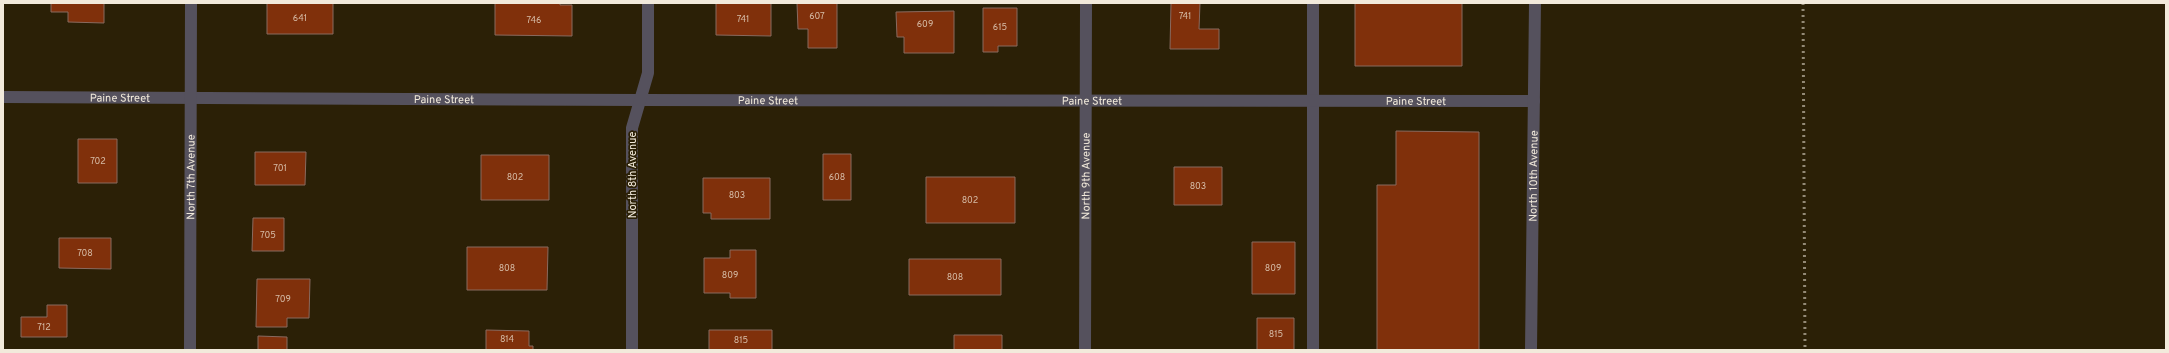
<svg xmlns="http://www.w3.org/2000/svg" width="2169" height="353" font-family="Overpass,sans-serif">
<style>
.building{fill:#80300b;stroke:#896a5f}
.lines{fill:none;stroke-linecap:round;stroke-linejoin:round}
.service{stroke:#55515d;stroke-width:12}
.minor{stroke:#55515d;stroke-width:12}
.tertiary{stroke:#55515d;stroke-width:12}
.rail{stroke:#938a76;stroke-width:3;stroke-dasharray:2 4;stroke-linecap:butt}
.labels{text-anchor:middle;stroke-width:3.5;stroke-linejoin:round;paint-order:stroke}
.number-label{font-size:9px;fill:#d6bca7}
.street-label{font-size:11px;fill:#f2eadb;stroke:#2b2006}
</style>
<rect width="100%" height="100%" fill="#2b2006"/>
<path class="building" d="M51 3H104V23L68 22V12H51Z
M267 3H333V34H267Z
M495 3H560V5H572V36L495 35Z
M716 3H771V36L716 35Z
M797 3H837V48H808V29H798Z
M1171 3H1200L1199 29H1219V49H1170Z
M1355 3H1462V66H1355Z
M983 8H1017V46H998V52H983Z
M954 11V53H904V37H897L896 12Z
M1396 131 1479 132V350H1377V185H1396Z
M78 139H117V183H78Z
M255 152H306L305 185H255Z
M823 154H851V200H823Z
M481 155H549V200H481Z
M1174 167H1222V205H1174Z
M926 177H1015V223H926Z
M703 178H770V219H711V213H703Z
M253 218H284V251H252Z
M59 238H111V269L59 268Z
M1252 242H1295V294H1252Z
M467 247H548L547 290H467Z
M730 250H756V298H730V293H704V258H730Z
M909 259H1001V295H909Z
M257 279H310L309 318H287V327H256Z
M47 305H67V337H21V317H47Z
M1257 318H1294V350H1257Z
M486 330 529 331V346H533V350H486Z
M709 330H772V350H709Z
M954 335H1002V350H954Z
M258 336 287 337V350H258Z"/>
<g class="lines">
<path class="service" d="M1313 3V350"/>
<g class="minor">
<path id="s1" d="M3 97 640 100 1534 101"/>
<path id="s2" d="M190 350 191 3"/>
<path d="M632 350V128L648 73V3"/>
<path id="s3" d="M1531 350 1535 3"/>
</g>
<path class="tertiary" id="s4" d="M1085 350 1086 3"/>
<path class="rail" d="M1803 3 1805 350"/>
</g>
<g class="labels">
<g class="number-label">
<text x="817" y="19">607</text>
<text x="1185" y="19">741</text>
<text x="300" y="21">641</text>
<text x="743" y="22">741</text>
<text x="534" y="23">746</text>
<text x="925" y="27">609</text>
<text x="1000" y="30">615</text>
<text x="98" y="164">702</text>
<text x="280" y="171">701</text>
<text x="515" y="180">802</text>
<text x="837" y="180">608</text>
<text x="1198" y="189">803</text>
<text x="737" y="198">803</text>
<text x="970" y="203">802</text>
<text x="268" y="238">705</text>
<text x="85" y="256">708</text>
<text x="507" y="271">808</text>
<text x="1273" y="271">809</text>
<text x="730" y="278">809</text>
<text x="955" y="280">808</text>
<text x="283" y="302">709</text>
<text x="44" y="330">712</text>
<text x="1276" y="337">815</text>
<text x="507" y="342">814</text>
<text x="741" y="343">815</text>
</g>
<g class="street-label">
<text dy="4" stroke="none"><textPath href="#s1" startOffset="117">Paine Street</textPath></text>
<text dy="4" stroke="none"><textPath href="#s1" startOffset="441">Paine Street</textPath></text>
<text dy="4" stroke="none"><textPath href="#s1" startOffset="765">Paine Street</textPath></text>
<text dy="4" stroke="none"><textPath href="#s1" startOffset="1089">Paine Street</textPath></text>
<text dy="4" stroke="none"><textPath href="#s1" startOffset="1413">Paine Street</textPath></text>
<text transform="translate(632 175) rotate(-90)" y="4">North 8th Avenue</text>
<text dy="4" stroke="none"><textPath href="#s2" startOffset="173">North 7th Avenue</textPath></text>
<text dy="4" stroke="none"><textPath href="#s4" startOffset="174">North 9th Avenue</textPath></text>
<text dy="4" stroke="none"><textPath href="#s3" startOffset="174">North 10th Avenue</textPath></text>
</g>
</g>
<rect width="2169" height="353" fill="none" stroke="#f2eadb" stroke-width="8"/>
</svg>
